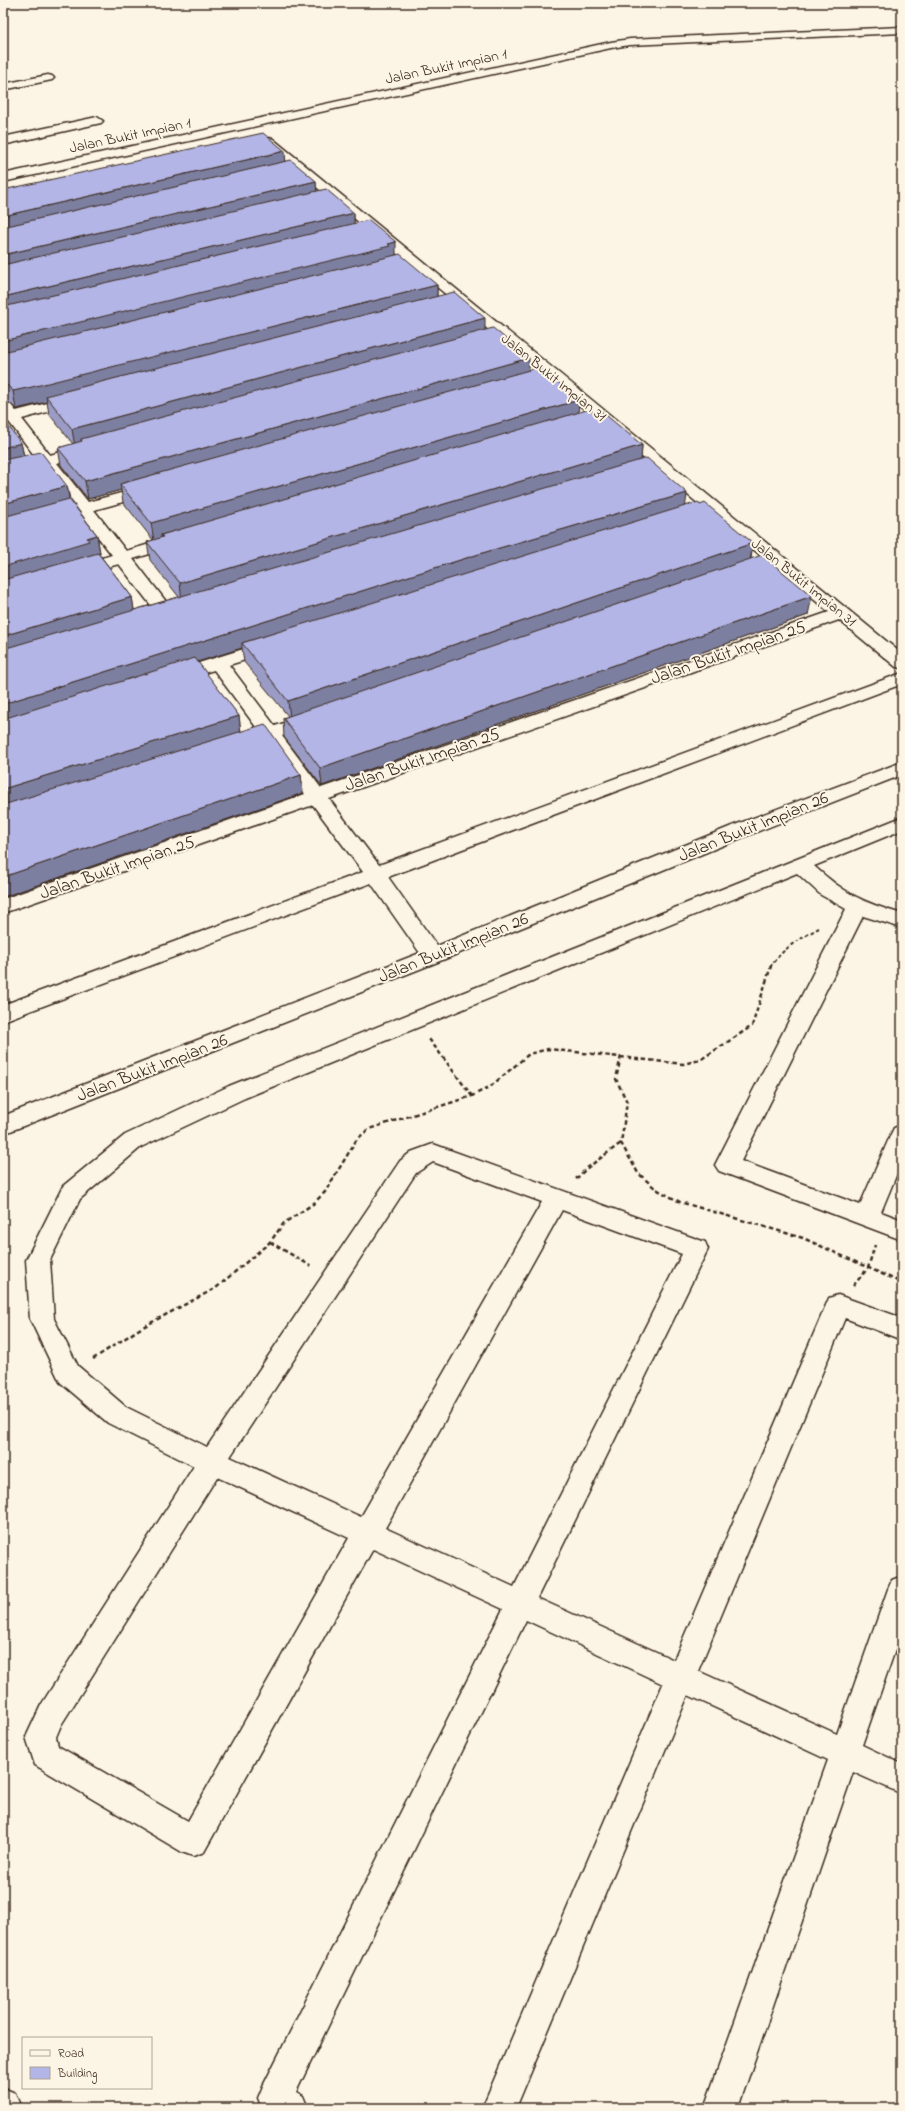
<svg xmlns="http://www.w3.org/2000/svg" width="905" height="2111" font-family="'Indie Flower',sans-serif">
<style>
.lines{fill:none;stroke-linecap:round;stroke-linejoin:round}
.minor-casing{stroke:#3b2a1e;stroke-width:3}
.path-far1{stroke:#3b2a1e;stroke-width:2;stroke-dasharray:3.5 2.5;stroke-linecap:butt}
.path{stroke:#3b2a1e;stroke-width:2.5;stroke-dasharray:4.5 3;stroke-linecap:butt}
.minor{fill:#fcf5e5;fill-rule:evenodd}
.wall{fill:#9a9cc6;stroke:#3b2a1e}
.shaded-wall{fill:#7d7fa1;stroke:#3b2a1e}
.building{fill:#b3b5e6;stroke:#3b2a1e}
.labels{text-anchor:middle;stroke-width:4;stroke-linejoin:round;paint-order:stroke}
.far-street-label{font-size:15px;fill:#3b2a1e;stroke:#fcf5e5}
.street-label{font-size:18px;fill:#3b2a1e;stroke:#fcf5e5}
</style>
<rect width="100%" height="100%" fill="#fcf5e5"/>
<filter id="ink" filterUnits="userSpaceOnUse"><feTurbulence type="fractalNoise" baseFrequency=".025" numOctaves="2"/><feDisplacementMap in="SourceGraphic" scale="8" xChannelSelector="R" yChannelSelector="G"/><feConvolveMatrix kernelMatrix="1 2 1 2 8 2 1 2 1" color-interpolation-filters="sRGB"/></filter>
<g filter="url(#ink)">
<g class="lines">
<defs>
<path id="minor" d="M902 27V33L630 45 611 48 3 182V174L611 42 630 39Z
M48 75 52 76 54 78 52 80 3 90V84Z
M97 117 103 121 101 123 3 145V137Z
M269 138 273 139 902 654V668L896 667 839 620 329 799 379 865 902 673V684L388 877 437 946 732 826 902 762V775L746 836 440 961 3 1134V1116L420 953 371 883 3 1021V1005L363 872 313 805 3 913V899L305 794 267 742 244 749 237 747 235 743 237 739 259 731 214 670 173 682 167 681 164 677 167 673 266 642 272 641 278 642 281 646 278 650 229 665 275 726 311 714 317 716 320 720 317 724 282 736 321 788 829 612 267 146 260 148 254 144 256 141Z
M75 396 80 397 82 400 80 403 22 419 50 455 88 444 93 446 96 449 93 452 57 463 88 502 150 485 156 487 158 490 156 493 94 510 126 551 177 536 183 538 185 541 183 544 133 559 175 613 172 617 166 618 160 617 119 564 76 576 70 575 68 571 70 567 112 555 80 514 3 535V525L74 506 43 466 3 478V468L37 459 9 422 3 424V403L10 404 16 411Z
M902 817V830L814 866C845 894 862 902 902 914V928L863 916 741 1161 860 1205 891 1134 894 1128 902 1125V1161L881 1212 902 1220V1240L719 1171 715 1165 846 909 821 895 797 873 245 1098 141 1147 80 1199 50 1260 54 1319 78 1366 126 1407 207 1447 400 1161 411 1152 433 1144 705 1242 708 1249 537 1598 674 1660 829 1298 838 1295 902 1318V1340L845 1318 698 1671 837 1734 888 1589 892 1580 902 1576V1630L862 1745 902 1764V1794L853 1772 738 2108H704L828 1760 688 1695 516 2108H482L663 1684 526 1620 296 2092 303 2096 308 2108H262L258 2098 263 2086 503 1609 373 1549 204 1852 193 1856 182 1852 35 1765 26 1737 41 1705 194 1466 108 1423 60 1382 30 1319 26 1260 63 1186 125 1135 229 1086ZM433 1162 542 1202 361 1517 230 1457 416 1173ZM562 1210 682 1254 514 1587 385 1528ZM217 1477 349 1538 188 1821 58 1746 56 1737 61 1725Z
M3 2088 15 2093 21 2108H3Z"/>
</defs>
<use href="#minor" class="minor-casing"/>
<path class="path-far1" d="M770 967C783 948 799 939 819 928"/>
<path class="path" d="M429 1039 472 1096
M621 1056 616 1079 627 1102 621 1143 638 1173 656 1189 680 1202 803 1238 902 1283
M576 1179 587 1168 621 1143
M270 1242 311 1266
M853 1286 868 1268 875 1245
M93 1359 141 1328 216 1288 270 1242 284 1223 313 1204 325 1192 357 1139 369 1129 472 1096 491 1086 529 1054 548 1049 683 1064 700 1060 752 1026 771 966"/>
<use href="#minor" class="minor"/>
</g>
<path class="wall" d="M286 161 316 181V192L354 213V224L437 285V296L485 330 529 370 578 413H594L642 445 641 459 685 506 700 505 753 543 751 559 808 615 322 786 284 737 283 718 288 716 244 662 242 648 197 662 239 716 241 732 301 775 303 793 3 897V419L21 443 24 456 67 486 70 499 97 535 100 553 99 554 132 597 134 610 179 597 150 560 147 542 153 540 123 502 121 490 88 499 61 465 58 448 73 444 49 414 47 402 16 409 10 403 3 402V190Z"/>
<path class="shaded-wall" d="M285 151 286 167 3 233V216Z
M316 181 317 197 3 272V255Z
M354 213V229L3 314V297Z
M396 242V259L3 359V341Z
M437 285V301L46 396 47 402 16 409 13 391Z
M485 318V335L82 441 81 439 82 445 75 447 72 429Z
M529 358V375L120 484 121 490 88 499 85 481Z
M579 400 578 418 161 535V539L154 541 151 523Z
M21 443 25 461 3 467V448Z
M642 445 641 463 182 602 180 583Z
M67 486 70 504 3 523V504Z
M687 493 685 511 242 643V648L3 723V704L479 554Z
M97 535 100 553 3 586V567Z
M753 543 750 561 290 719 288 701Z
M812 596 808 615 322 786 320 768Z
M132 597 135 616 3 655V636Z
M239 716 241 735 3 809V789Z
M301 775 303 793 3 897V877Z"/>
<path class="building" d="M263 133 285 151 3 216V190Z
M291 160 316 181 3 255V227Z
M326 189 354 213 3 297V265Z
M369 220 396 242 388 244 390 246 3 341V307Z
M400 254 437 285 32 387 13 391 7 385H3V352Z
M454 292 485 318 72 429 46 396Z
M493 328 529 358 85 481 58 448 82 441 81 439Z
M540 367 579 400 151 523 120 484Z
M590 409 594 413 601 411 642 445 180 583 147 542 163 537 161 535Z
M3 419 21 443 3 448Z
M41 452 67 486 3 504V460Z
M647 458 687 493 479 554 3 704V649Z
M69 499 97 535 87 538 89 541 3 567V517Z
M698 502 700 505 705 503 753 543 288 701 242 643Z
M98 553 132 597 3 636V580Z
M762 555 812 596 320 768 283 718Z
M195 658 239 716 3 789V719Z
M265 724 301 775 3 877V805Z"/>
</g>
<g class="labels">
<g class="far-street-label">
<text transform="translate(446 66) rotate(-12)" y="5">Jalan Bukit Impian 1</text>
<text transform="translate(130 135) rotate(-12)" y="5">Jalan Bukit Impian 1</text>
<text transform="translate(554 377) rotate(39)" y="5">Jalan Bukit Impian 31</text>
<text transform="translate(804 582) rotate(39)" y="5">Jalan Bukit Impian 31</text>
</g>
<g class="street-label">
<text transform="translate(728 652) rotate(-19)" y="6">Jalan Bukit Impian 25</text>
<text transform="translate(422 759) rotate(-19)" y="6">Jalan Bukit Impian 25</text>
<text transform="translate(753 826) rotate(-22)" y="6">Jalan Bukit Impian 26</text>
<text transform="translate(117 867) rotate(-19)" y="6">Jalan Bukit Impian 25</text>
<text transform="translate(453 947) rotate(-22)" y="6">Jalan Bukit Impian 26</text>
<text transform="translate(152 1067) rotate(-21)" y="6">Jalan Bukit Impian 26</text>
</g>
</g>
<rect width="905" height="2111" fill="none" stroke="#fcf5e5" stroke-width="16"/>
<rect x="8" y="8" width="889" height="2095" fill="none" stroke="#3b2a1e" stroke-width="1.5" filter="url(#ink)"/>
<rect x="22" y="2037" width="130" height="52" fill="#fcf5e5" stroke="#afa495"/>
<rect x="30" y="2050" width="20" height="6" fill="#fcf5e5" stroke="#afa495"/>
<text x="58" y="2057" font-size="12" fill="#3b2a1e">Road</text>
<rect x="30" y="2067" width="20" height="12" fill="#b3b5e6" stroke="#afa495"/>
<text x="58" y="2077" font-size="12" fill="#3b2a1e">Building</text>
</svg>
